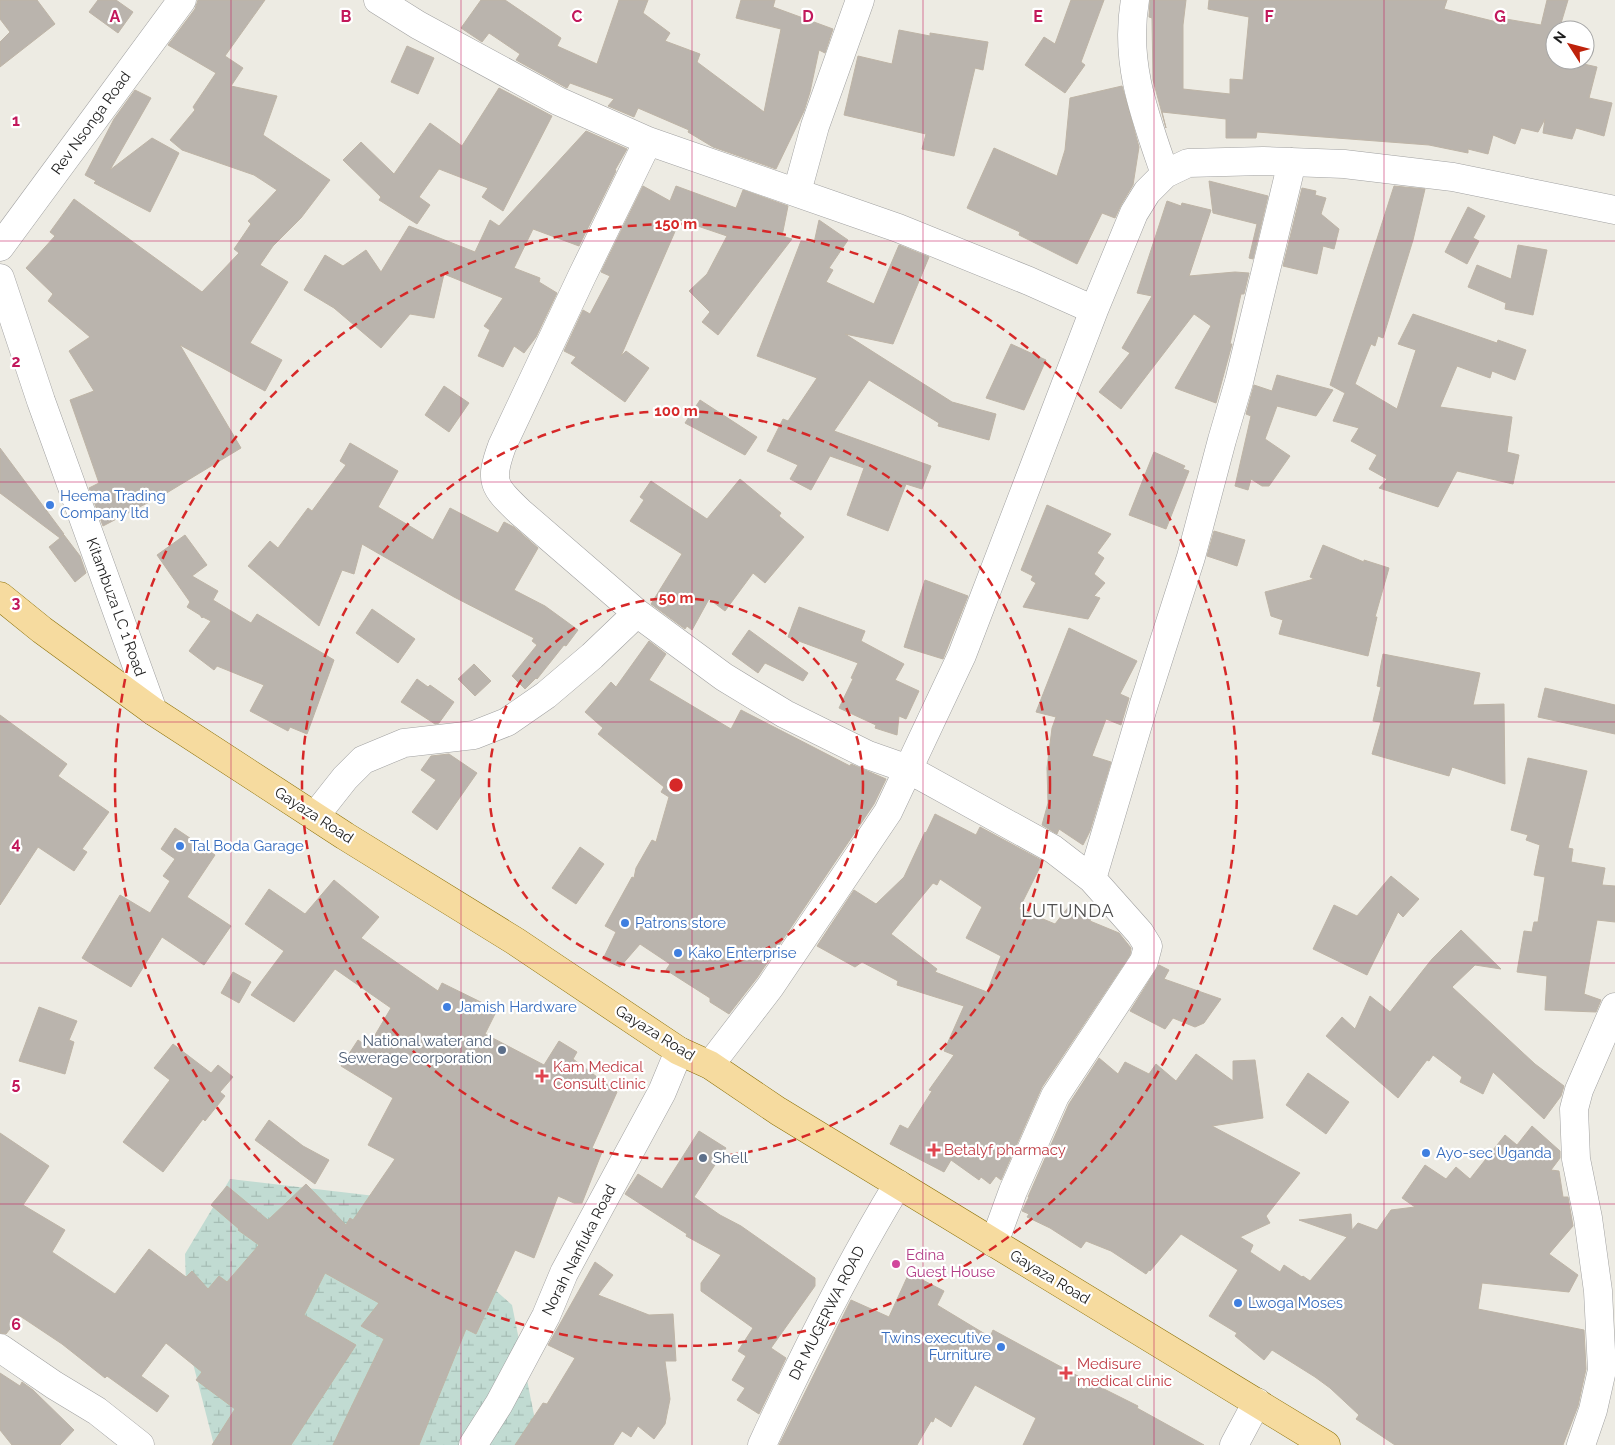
<svg xmlns="http://www.w3.org/2000/svg" width="1615" height="1445" font-family="Raleway,sans-serif">
<style>
.wetland{fill:url(#wetland-marsh)}
.building{fill:#bab4ad;stroke:#beb4a6;fill-rule:evenodd}
.lines{fill:none;stroke-linecap:round;stroke-linejoin:round}
.minor-casing{stroke:#a1a1a1;stroke-width:29}
.major-casing{stroke:#8d7208;stroke-width:29}
.minor{stroke:#fff;stroke-width:28}
.major{stroke:#f6db9f;stroke-width:28}
.grid{fill:none;stroke:#c2185b;stroke-width:1;stroke-opacity:0.55}
.ring{fill:none;stroke:#d62828;stroke-width:2.5;stroke-dasharray:9 6}
.shop-dot{fill:#3f7fe0;stroke:#fff;stroke-width:2}
.service-dot{fill:#5c6f8a;stroke:#fff;stroke-width:2}
.health-dot{fill:#e0444e;stroke:#fff;stroke-width:2}
.hotel-dot{fill:#d1479c;stroke:#fff;stroke-width:2}
.labels{text-anchor:middle;stroke-width:4.5;stroke-linejoin:round;paint-order:stroke}
.street-label{font-size:15px;fill:#1d1d1d;stroke:#fff}
.shop-label{font-size:15px;fill:#366cbe;stroke:#fff;text-anchor:start}
.service-label{font-size:15px;fill:#4e5e75;stroke:#fff;text-anchor:end}
.health-label{font-size:15px;fill:#be3a42;stroke:#fff;text-anchor:start}
.hotel-label{font-size:15px;fill:#b23c85;stroke:#fff;text-anchor:start}
.quarter-label{font-size:18px;letter-spacing:1px;fill:#505050;stroke:#fff}
.grid-label{font-size:16px;text-anchor:middle;font-weight:bold;fill:#c2185b;stroke:#fff;stroke-width:4.5;stroke-linejoin:round;paint-order:stroke}
.centre{fill:#d62828;stroke:#fff;stroke-width:2.5}
.ring-label{font-size:15px;text-anchor:middle;font-weight:bold;fill:#d62828;stroke:#fff;stroke-width:4.5;stroke-linejoin:round;paint-order:stroke}
</style>
<defs>
<pattern id="wetland-marsh" width="20" height="14" patternUnits="userSpaceOnUse" patternTransform="scale(1.25)"><rect width="20" height="14" fill="#c1dbd2"/><path d="M1 5h8M5 5V1M11 12h8M15 12V8" fill="none" stroke="#a5bcb4"/></pattern>
</defs>
<rect width="100%" height="100%" fill="#edebe3"/>
<path class="wetland" d="M230 1179 392 1198 512 1305 540 1445H214L188 1344 185 1254Z"/>
<path class="building" d="M0 0H37L55 24 0 67V42L10 32 0 19Z
M98 0H116L133 12 118 33 89 12Z
M198 0H265L225 56 243 68 231 86 277 96 263 135 330 180 301 218 273 246 260 265 288 282 250 343 282 360 265 391 180 345 241 448 155 500V499L103 526 89 488 99 483 70 400 94 391 69 351 90 337 48 301 53 294 26 268 55 236 50 232 74 199 202 292 239 253 234 249 251 224 248 221 277 190 254 175 182 150 170 140 195 110 193 107 216 73 168 45 195 9Z
M481 0H505L561 38 557 46 597 64 619 0H648L643 13 670 33 665 41 700 54 697 62 764 112 781 29 736 18 741 0H775L773 7 833 29 825 53 819 50 810 92 804 111 776 169 713 147 688 132 689 130 638 108 634 117 608 106 614 99 570 83 567 88 565 87 516 60 520 54 489 33 482 42 461 28Z
M1071 0H1104L1081 62 1085 65 1065 93 1025 65 1044 37 1055 44Z
M1150 0H1186L1183 25V89L1230 94V79L1243 80 1249 17 1208 9 1209 0H1447L1444 9 1505 24 1506 19 1541 25 1547 0H1568L1559 30H1555V45L1550 60H1566L1597 67 1589 98 1612 103 1604 136 1576 128 1572 139 1543 133 1545 119 1538 132 1521 128 1515 144 1493 135 1488 154 1468 149V153L1429 145 1257 132 1256 138H1226V119L1162 112 1166 128 1153 80 1152 18 1149 17Z
M899 30 930 36V33L988 42 983 70 975 68 954 156 922 149 926 134 844 115 858 56 892 64Z
M407 46 434 58 418 94 391 82Z
M1122 86 1139 147 1133 185 1121 205 1115 218 1102 213 1077 264 1019 235 1020 232 967 208 994 148 1057 176 1065 150 1070 98Z
M499 88 552 116 503 211 482 197 488 188 439 169 419 197 430 205 417 224 379 200 381 197 343 160 361 142 394 174 430 123 462 146Z
M135 90 151 98 110 170 152 138 179 153 150 212 94 183 96 181 85 175 114 119Z
M586 131 627 149 615 170 616 171 579 246 533 229 514 268 540 278 539 282 557 293 536 337 524 353 514 346 503 367 478 356 490 330 484 326 503 298 444 274 434 318 410 314 381 348 334 308 304 290 325 255 343 266 366 250 381 272 409 226 475 252 490 220 499 226Z
M1209 181 1268 196 1253 259 1249 258 1257 224 1213 213Z
M643 186 670 201 676 186 736 208 743 190 788 206 782 236 792 239 718 335 702 322 710 312 689 291 707 274 727 236 680 220 621 356 626 351 649 368 625 402 571 363 576 357 564 351 583 310 590 314 610 276 601 272Z
M1394 186 1425 189 1413 240 1383 338 1378 336 1375 346 1371 344 1355 384 1397 409 1416 350 1398 344 1413 314 1497 343 1498 340 1526 350 1515 380 1492 371 1490 378 1457 366 1440 407 1512 417 1507 452 1519 455 1513 484 1457 471 1438 507 1379 488 1387 479 1369 469 1377 455 1351 441 1359 428 1333 421 1345 393 1330 385Z
M1302 188 1316 191 1315 195 1326 198 1321 214 1339 229 1334 249 1323 246 1317 274 1283 266Z
M1167 201 1181 206 1182 203 1211 210 1189 276 1235 272 1249 273 1244 294H1241L1230 344H1232L1216 403 1175 388 1211 326 1194 314 1121 409 1099 392 1130 353 1122 348 1152 296 1137 293Z
M1468 207 1485 216 1473 238 1479 241 1467 264 1445 252Z
M819 220 848 240 829 268 833 270 826 282 874 304 899 245 929 257 893 344 845 334 952 402 996 414 989 440 938 426 939 423 869 380 834 431 931 466 922 489 906 484 888 531 847 515 864 468 830 456 811 490 790 479 798 465 767 451 783 419 788 421 817 378 757 356 801 241 814 243Z
M1518 245 1547 250 1533 315 1505 309 1506 303 1468 287 1477 265 1511 279Z
M1011 344 1046 360 1024 410 986 398Z
M1277 375 1333 390 1316 416 1277 406 1265 439 1290 456 1269 486H1262L1251 479 1248 490 1235 486 1251 416 1246 414 1254 385 1272 391Z
M444 386 469 403 449 432 425 415Z
M700 400 757 437 745 455 685 423Z
M350 443 398 471 378 507 433 540 450 508 498 533 504 522 514 527 538 548 514 590 545 606 578 630 566 646 564 645 537 679 536 678 525 689 512 676 537 645 532 641 534 638 454 597 362 544 354 574 342 570 319 626 248 566 270 541 278 548 308 508 312 511 346 465 340 461Z
M0 448 64 534 61 537 64 535 80 556 86 573 75 582 49 547 60 538 0 493Z
M1154 452 1185 466 1183 469 1189 471 1166 529 1129 515Z
M740 479 781 513 779 516 804 537 765 583 753 573 725 611 709 599 692 630 687 626 685 629 651 604 682 554 630 521 644 500 640 497 651 481 707 519Z
M1047 505 1111 534 1097 553 1104 558 1094 574 1105 583 1094 596 1100 598 1088 619 1023 607 1036 583 1031 580 1033 576 1021 570Z
M1214 531 1245 540 1237 566 1207 556Z
M185 535 207 565 192 576 218 591 213 600 251 623 257 614 334 660 307 734 290 727 288 731 250 711 264 685 217 666 214 670 189 651 211 621 203 617 202 618 200 615 187 607 190 602 157 555Z
M1323 545 1364 562V560L1389 568 1375 617H1377L1368 656 1279 634 1283 620 1271 616 1265 592 1314 579 1310 577Z
M925 580 968 596 943 659 904 647Z
M799 607 865 631 861 641 904 664 895 680 919 691 906 719 899 716 897 735 875 728 876 725 839 708 853 679 851 678 858 663 788 637Z
M372 609 415 639 398 663 356 633Z
M1069 628 1137 661 1120 694 1129 698 1121 725 1106 719 1092 756 1111 762 1090 831 1083 845 1059 829 1057 834 1042 825 1048 803 1047 768 1052 728 1056 717 1036 712Z
M749 630 808 673 803 681 765 663 758 673 732 654Z
M649 641 666 654 649 680 731 729 741 710 850 766 851 764 886 779 874 804 757 978 729 1014 710 1002V998L666 970 670 964 640 944 620 967 603 959 616 932 605 926 632 877 634 878 636 868 652 840 656 842 669 797 661 792 664 787 598 734 603 728 585 712 611 682 616 687Z
M1383 654 1480 673 1473 705 1504 704 1505 784 1452 767 1449 776 1372 754 1381 722 1373 721 1381 687 1377 686Z
M474 664 491 681 475 696 458 679Z
M417 679 428 687 430 685 454 702 439 723 435 724 401 702Z
M1545 688 1615 705V734L1538 717Z
M0 715 67 764 58 776 109 812 82 849 87 852 74 871 38 847 0 905Z
M449 754 477 773 437 830 412 812 436 780 421 770 431 756Z
M1528 758 1587 771 1568 848 1573 849 1571 862 1605 868 1602 885 1615 886V922L1597 920 1584 994 1601 1000 1596 1012 1545 1010 1547 976 1517 972 1524 931 1532 932 1534 922H1538L1545 877 1534 875 1540 845 1526 840 1528 835 1511 830Z
M935 814 976 835 980 827 1043 861 1019 909 1055 924 1070 905 1092 915 1090 921 1119 933 1131 948 1130 955 1042 1087 1001 1180 996 1176 990 1184 981 1177 979 1180 951 1160 944 1172 890 1144 900 1125 908 1129 932 1091 929 1090 954 1055 944 1051 964 1006 897 985 898 981 862 962 855 967 817 946 854 890 876 904 904 877 925 832 926 833ZM940 879 982 907 966 938 1001 956 987 992 935 972 937 969 891 934 933 883 937 885Z
M175 828 215 855 187 897 231 926 204 965 162 937 131 987 82 958 120 895 150 913 170 881 163 876 175 859 161 849Z
M580 847 604 864 576 904 552 888Z
M1391 876 1419 899 1403 917 1398 912 1367 975 1313 949 1334 905 1357 916Z
M334 880 379 917 361 938 438 991 442 983 497 1010 485 1034 544 1065 559 1041 577 1052 573 1059 617 1092 592 1148 602 1152 582 1203H574L558 1196 534 1258 515 1250 476 1334 466 1329 419 1445H333L384 1339 361 1326 379 1303 325 1273 304 1315 356 1345 291 1445H212L235 1409 196 1380 202 1372 166 1343 141 1376 169 1396 157 1412 107 1376 105 1378 62 1344 20 1316 6 1334 0 1333V1133L49 1166 23 1205 65 1230 52 1252 115 1294 149 1249 186 1277 192 1271 208 1289 219 1276 227 1282 259 1245 238 1230 239 1229 211 1205 227 1186 268 1220 306 1184 346 1225 350 1218 353 1220 395 1159 368 1145 393 1098 341 1066 358 1040 368 1047 391 1008 335 969 294 1022 251 995 284 951 245 924 269 889 305 914Z
M1461 930 1501 969 1475 965 1452 987 1535 1064 1564 1086 1561 1096 1544 1119 1493 1072 1483 1094 1460 1082 1462 1077 1433 1055 1429 1061 1427 1060 1398 1098 1326 1036 1342 1017 1355 1029 1370 996 1390 1012 1432 959Z
M1159 965 1169 970 1164 979 1221 999 1204 1023 1195 1027 1173 1018 1165 1029 1130 1011Z
M233 972 251 982 239 1003 221 993Z
M39 1007 77 1021 69 1040 74 1042 65 1074 19 1061Z
M173 1044 211 1073 218 1065 233 1077 220 1092 225 1096 205 1121 203 1119 163 1172 123 1142 170 1080 154 1068Z
M1196 1054 1233 1081V1061L1255 1060 1263 1118 1212 1126 1300 1173 1266 1216 1270 1223 1240 1237 1253 1245 1250 1252 1280 1272 1284 1265 1302 1277 1303 1276 1310 1281 1347 1237 1299 1220 1351 1214 1352 1230 1358 1223 1377 1230 1391 1210 1415 1207 1402 1198 1425 1165 1446 1179 1456 1167 1470 1179 1505 1135 1517 1145 1532 1126 1560 1151V1158L1551 1170 1559 1171 1563 1197H1568L1573 1226 1549 1254 1578 1275 1569 1292 1482 1283 1478 1309 1584 1330 1586 1369 1578 1406 1563 1445H1395L1356 1419 1359 1415 1330 1388 1315 1377 1272 1350 1264 1360 1235 1336 1237 1333 1209 1316 1238 1270 1181 1234 1150 1271 1149 1270 1146 1274 1111 1251 1086 1241 1081 1248 1050 1228 1027 1217 1029 1214 1022 1211 1029 1197H1028L1069 1104 1099 1058 1118 1074 1125 1062 1149 1074 1156 1064 1176 1081Z
M1308 1073 1349 1102 1326 1134 1286 1105Z
M269 1120 303 1146 329 1160 315 1184 255 1140Z
M699 1131 726 1148 694 1197 720 1215 741 1226 815 1278V1286L771 1348 786 1358 759 1414 737 1400 745 1388 732 1380 746 1356 738 1351 753 1328 701 1291V1283L721 1255 686 1236 687 1234 625 1194 638 1174 662 1189Z
M595 1262 613 1275 598 1295 649 1315 673 1314 676 1361H665L670 1399 665 1424 654 1439 638 1426 631 1437 622 1431 613 1445H515L543 1403 547 1404 575 1358 548 1345Z
M909 1273 944 1291 937 1305 990 1337 993 1330 1076 1375 1138 1406 1137 1408 1204 1445H1023L1036 1418 975 1385 951 1427 935 1417 933 1422 931 1421 917 1445H779L851 1300 889 1317Z
M0 1373 20 1386 22 1382 33 1390 74 1430 60 1445H12L0 1430Z"/>
<g class="lines">
<defs>
<path id="minor" d="M378 0 418 25 558 101 648 141 898 228 1029 281 1094 310
M1135 0C1124 63 1145 116 1165 174
M648 141 582 276 502 446C489 482 493 486 520 512L637 613 724 677 785 714 868 755 908 769 1053 849 1092 879 1140 933 1148 946 1144 961 1055 1096 1013 1191 994 1243
M797 192 815 126 860 0
M0 247 182 0
M0 278 41 401 153 711
M315 816 345 778 363 760 404 743 474 735 507 722 546 695 592 656 637 613
M1092 879 1144 704 1191 557 1222 440 1239 382 1292 162
M710 1065 770 987 888 812 962 655 1094 310 1134 213 1147 192 1165 174 1188 163 1263 161 1344 164 1453 177 1615 210
M0 1348 54 1385 97 1411 140 1445
M473 1445 499 1404 546 1316 564 1273 662 1092 679 1051
M762 1445C803 1356 847 1268 898 1184
M1234 1445 1257 1402
M1581 1445 1593 1410 1602 1370 1598 1291 1588 1218 1576 1159 1574 1109 1579 1090 1615 1007"/>
<path id="major" d="M0 596 42 630 153 711 345 836 515 941 679 1051 710 1065 778 1111 1326 1445"/>
</defs>
<use href="#minor" class="minor-casing"/>
<use href="#major" class="major-casing"/>
<use href="#minor" class="minor"/>
<use href="#major" class="major"/>
</g>
<path class="grid" d="M231 0V1445M461 0V1445M692 0V1445M923 0V1445M1154 0V1445M1384 0V1445M0 241H1615M0 482H1615M0 722H1615M0 963H1615M0 1204H1615"/>
<g class="ring">
<circle cx="676" cy="785" r="187"/>
<circle cx="676" cy="785" r="374"/>
<circle cx="676" cy="785" r="561"/>
</g>
<g class="shop-dot">
<circle cx="50" cy="505" r="5"/>
<circle cx="180" cy="846" r="5"/>
<circle cx="625" cy="923" r="5"/>
<circle cx="678" cy="953" r="5"/>
<circle cx="447" cy="1007" r="5"/>
<circle cx="1426" cy="1153" r="5"/>
<circle cx="1238" cy="1303" r="5"/>
<circle cx="1001" cy="1347" r="5"/>
</g>
<g class="service-dot">
<circle cx="502" cy="1050" r="5"/>
<circle cx="703" cy="1158" r="5"/>
</g>
<g class="health-dot">
<path d="M539.5 1068.5h5v5h5v5h-5v5h-5v-5h-5v-5h5z"/>
<path d="M931.5 1142.5h5v5h5v5h-5v5h-5v-5h-5v-5h5z"/>
<path d="M1063.5 1365.5h5v5h5v5h-5v5h-5v-5h-5v-5h5z"/>
</g>
<circle class="hotel-dot" cx="896" cy="1264" r="5"/>
<g class="labels">
<g class="street-label">
<text transform="translate(91 123) rotate(-54)" y="5">Rev Nsonga Road</text>
<text transform="translate(116 607) rotate(70)" y="5">Kitambuza LC 1 Road</text>
<text transform="translate(314 815) rotate(33)" y="5">Gayaza Road</text>
<text transform="translate(655 1033) rotate(32)" y="5">Gayaza Road</text>
<text transform="translate(579 1250) rotate(-63)" y="5">Norah Nanfuka Road</text>
<text transform="translate(1050 1277) rotate(31)" y="5">Gayaza Road</text>
<text transform="translate(827 1313) rotate(-63)" y="5">DR MUGERWA ROAD</text>
</g>
<g class="shop-label">
<text x="60" y="501">Heema Trading<tspan x="60" dy="17">Company ltd</tspan></text>
<text x="190" y="851">Tal Boda Garage</text>
<text x="635" y="928">Patrons store</text>
<text x="688" y="958">Kako Enterprise</text>
<text x="457" y="1012">Jamish Hardware</text>
<text x="1436" y="1158">Ayo-sec Uganda</text>
<text x="1248" y="1308">Lwoga Moses</text>
<text x="991" y="1343" text-anchor="end">Twins executive<tspan x="991" dy="17">Furniture</tspan></text>
</g>
<g class="service-label">
<text x="492" y="1046">National water and<tspan x="492" dy="17">Sewerage corporation</tspan></text>
<text x="713" y="1163" text-anchor="start">Shell</text>
</g>
<g class="health-label">
<text x="553" y="1072">Kam Medical<tspan x="553" dy="17">Consult clinic</tspan></text>
<text x="944" y="1155">Betalyf pharmacy</text>
<text x="1077" y="1369">Medisure<tspan x="1077" dy="17">medical clinic</tspan></text>
</g>
<g class="hotel-label">
<text x="906" y="1260">Edina<tspan x="906" dy="17">Guest House</tspan></text>
</g>
<g class="quarter-label">
<text x="1068" y="917">LUTUNDA</text>
</g>
</g>
<g class="grid-label">
<text x="115" y="22">A</text>
<text x="346" y="22">B</text>
<text x="577" y="22">C</text>
<text x="808" y="22">D</text>
<text x="1038" y="22">E</text>
<text x="1269" y="22">F</text>
<text x="1500" y="22">G</text>
<text x="16" y="126">1</text>
<text x="16" y="367">2</text>
<text x="16" y="608">3</text>
<text x="16" y="849">4</text>
<text x="16" y="1089">5</text>
<text x="16" y="1330">6</text>
</g>
<circle cx="676" cy="785" r="8" class="centre"/>
<g class="ring-label">
<text x="676" y="229">150 m</text>
<text x="676" y="416">100 m</text>
<text x="676" y="603">50 m</text>
</g>
<g transform="translate(1570 45) rotate(306)"><circle r="24" fill="#ffffff" stroke="#a5a5a5"/>
<path d="M0-4L9 19L0 12L-9 19Z" fill="#be220b"/>
<text y="-8" font-size="14" font-weight="bold" text-anchor="middle" fill="#1d1d1d">N</text>
</g>
</svg>
